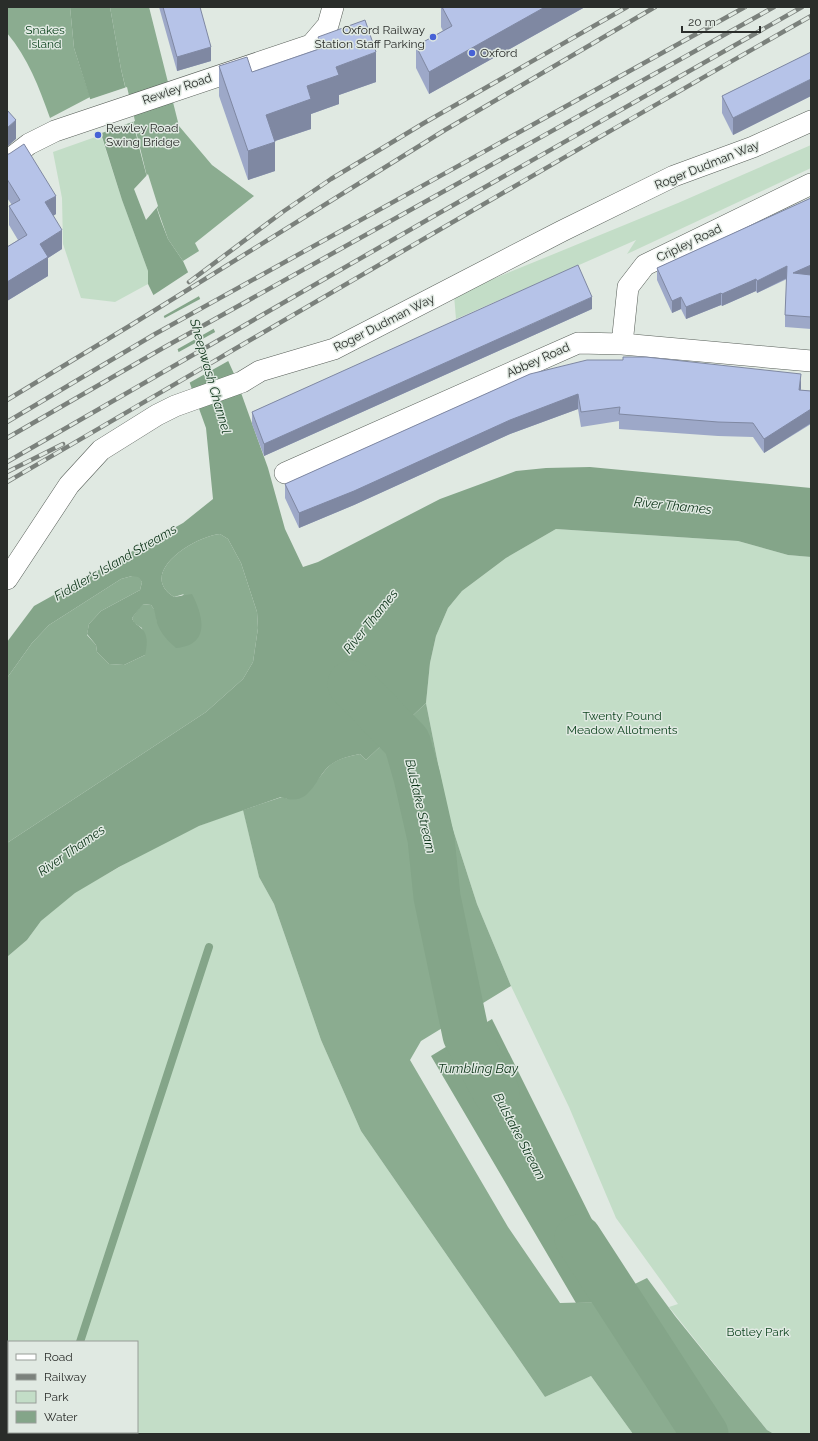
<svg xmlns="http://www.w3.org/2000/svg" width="818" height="1441" font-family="Raleway,sans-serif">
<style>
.green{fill:#c3ddc7;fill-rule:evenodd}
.forest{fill:#8bac90}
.water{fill:#84a589}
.pier{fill:#e0e9e2}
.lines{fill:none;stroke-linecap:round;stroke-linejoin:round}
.stream{stroke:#84a589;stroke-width:8}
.river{stroke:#84a589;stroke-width:47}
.minor-casing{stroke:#585f59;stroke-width:22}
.minor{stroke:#fff;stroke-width:21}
.rail-casing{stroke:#7b817c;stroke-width:4.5}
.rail{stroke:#e0e9e2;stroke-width:3;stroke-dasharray:9;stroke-linecap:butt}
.wall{fill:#9da8c8}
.shaded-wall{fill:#7f88a2}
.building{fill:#b6c3e8;stroke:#7f88a2}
.poi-dot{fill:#4762d6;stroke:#e0e9e2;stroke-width:1.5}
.labels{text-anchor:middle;stroke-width:3;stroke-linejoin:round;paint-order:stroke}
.park-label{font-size:12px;fill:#0e441f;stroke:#e0e9e2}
.poi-label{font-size:12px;fill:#2a2d2a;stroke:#e0e9e2;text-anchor:start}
.street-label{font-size:12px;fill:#2a2d2a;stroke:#e0e9e2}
.water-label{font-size:13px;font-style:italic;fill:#0b3317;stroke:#e0e9e2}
</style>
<rect width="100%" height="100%" fill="#e0e9e2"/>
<path class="green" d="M101 135 122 200 148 271V284L115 302 81 298 63 244 62 198 53 152Z
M811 145V168L627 254 636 240 456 319 454 295 678 203Z
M556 529 738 541 788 555 811 557V1434H774L767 1430 669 1307 678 1304 616 1218 569 1107 511 986 477 904 448 814 426 703 430 663 436 636 448 608 462 591 506 558Z
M243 809 259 877 274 904 321 1040 361 1131 545 1397 591 1376 633 1434H7V957L27 940 41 921 75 892 157 846 199 826ZM9 1342H137V1432H9Z"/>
<path class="forest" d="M7 7H70L74 48 90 97 50 118C39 87 28 58 7 33Z
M110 7H149L179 126 212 165 254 196 195 243 199 251 183 261 168 239 149 185 121 69Z
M220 534 228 539 241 563 257 612 258 628 253 662 243 679 206 712 7 843V678L32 643 49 625 121 579 132 576H138L142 582 140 590 101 611 89 624 87 635 96 645 97 652 109 664 124 665 145 655 142 628 134 623 132 618 142 604 151 605 156 612 157 622 184 594 174 597C136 573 195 536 220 534Z
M426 703 448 814 477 904 511 986 421 1041 410 1060 508 1227 560 1303 598 1302 647 1278 675 1316 767 1430 774 1434H633L591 1376 545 1397 361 1131 321 1040 274 904 259 877 243 810 282 797C304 806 315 781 328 767 336 759 349 756 360 754L366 760Z"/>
<path class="water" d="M70 7H110L121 69 139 147 149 185 161 221 168 239 183 261 235 376 268 468 285 529 303 567 318 562 440 499 516 471 546 468 590 467 811 488V557L788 555 738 541 556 529 506 558 462 591 448 608 436 636 430 663 426 703 366 760 360 754C349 756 337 759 328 767 314 781 309 808 281 797L199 826 119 867 75 893 41 921 27 940 7 957V843L206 712 243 679 253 662 258 628 257 612 241 563 228 539 220 534C195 536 136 573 174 597L192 594C204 617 210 645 176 648 168 641 161 634 157 623 155 616 156 611 151 605L143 604 132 618C134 624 137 624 141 628 149 635 147 646 145 655L124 665 109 664 97 652 96 645 87 634 89 624 101 611 140 590 142 582 138 577 132 576 121 579 49 625 32 643 7 678V642L34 606 183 523 213 499 206 428 171 331 148 284V271L122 200 74 48Z
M492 1019 626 1288 598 1302 576 1303 431 1056Z"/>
<path class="pier" d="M127 87 135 121 99 134 88 100Z
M148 174 158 206 146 220 134 189Z
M190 271 201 295 162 317 152 296Z
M202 298 215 328 176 350 163 319Z
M217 331 230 360 189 383 177 353Z"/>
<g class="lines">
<path class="stream" d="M80 1342 209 947
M41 1434 42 1432"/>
<path class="river" d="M351 684 407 742 417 777 431 839 437 897 466 1035 496 1092
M578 1238 705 1434"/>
<defs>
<path id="minor" d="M7 161 29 144 55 131 311 45 328 25 333 7
M622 344 628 287 645 265 811 184
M285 473 578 343 622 344 811 361
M7 579 69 485 101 450 157 415 175 406 242 382 260 371 334 349 562 231 674 176 753 147 811 121"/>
</defs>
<use href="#minor" class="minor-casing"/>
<use href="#minor" class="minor"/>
<defs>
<path id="rail" d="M189 282 284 211 331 179 424 123 627 7
M7 400 131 325 445 130 655 7
M7 422 155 334 745 7
M7 438 163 348 774 7
M7 462 434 216 802 7
M7 472 63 444
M7 482C275 326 541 169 811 16"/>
</defs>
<use href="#rail" class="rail-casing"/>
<use href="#rail" class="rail"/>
</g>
<path class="wall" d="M159 7H200L211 61 177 71Z
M441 7H585L429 94 416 68V46L443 31 441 27Z
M318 37 376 82 339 95V104L311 114V129L275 141V171L248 180 219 96V66L252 72 318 49Z
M811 52V96L733 135 722 113V96Z
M7 154 56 214 53 216 62 249 48 258V276L7 301V247L18 240 9 225V206L12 205 7 198Z
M811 198V329L785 327V315L787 279 757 293 756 291 722 306 721 305 686 319 681 309 672 313 657 280V268Z
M592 309 264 456 252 424V412Z
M530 374 801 388 800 390 811 391V443H810L811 424 764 453 753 437 718 436 619 429V421L581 427 578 409 510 434 354 505 299 528 285 498V484Z"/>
<path class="shaded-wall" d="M545 7H585L429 94V72Z
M211 47V61L177 71V57Z
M376 52V82L339 95V104L311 114V129L266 144V115L307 86 336 67Z
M811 79V96L733 135V118Z
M16 120V139L7 147V128Z
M275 142V171L248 180V151Z
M56 196V214L45 221V202Z
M62 230V249L48 258V276L7 301V282L40 244Z
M811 265V277L793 273Z
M787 266V278L757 293V281Z
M756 279V291L722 306V294Z
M721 293V305L686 319V307Z
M592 297V309L264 456V444Z
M681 297V309L672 313V301Z
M801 374V388L799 405V390Z
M578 394V409L510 434 354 505 299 528V513L510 420Z
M811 409V423L764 453V439Z"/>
<path class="building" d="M163 7H200L211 47 177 57Z
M442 7H545L429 72 416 46 452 26Z
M365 20 376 52 336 67 339 75 307 86 311 99 266 115 275 142 248 151 219 66 247 57 252 72 322 48 318 37Z
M811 52V79L733 118 722 96Z
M7 110 16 120 7 128Z
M24 144 56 196 45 202 62 230 40 244 48 257 7 282V247L27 235 9 206 20 200 7 179V164L8 163 7 162V154H9Z
M811 198V265L793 273 811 275V317L785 315 787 266 757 281 756 279 722 294 721 293 686 307 681 297 672 301 657 268Z
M578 265 592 297 264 444 252 412Z
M623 357H646L801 374 799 390 811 391V409L764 439 753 423 718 422 619 414 620 407 581 412 578 394 510 420 354 491 299 513 285 484 530 374 587 360H623Z"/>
<g class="poi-dot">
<circle cx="433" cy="37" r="4"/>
<circle cx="472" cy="53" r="4"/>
<circle cx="98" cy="135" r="4"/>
</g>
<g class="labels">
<g class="park-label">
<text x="45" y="34">Snakes<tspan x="45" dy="14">Island</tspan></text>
<text x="622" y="720">Twenty Pound<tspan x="622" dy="14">Meadow Allotments</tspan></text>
<text x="758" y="1336">Botley Park</text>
</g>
<g class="poi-label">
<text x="425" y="34" text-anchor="end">Oxford Railway<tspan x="425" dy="14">Station Staff Parking</tspan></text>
<text x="480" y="57">Oxford</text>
<text x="106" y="132">Rewley Road<tspan x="106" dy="14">Swing Bridge</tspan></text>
</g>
<g class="street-label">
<text transform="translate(177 89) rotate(-19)" y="4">Rewley Road</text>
<text transform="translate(707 165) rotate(-22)" y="4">Roger Dudman Way</text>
<text transform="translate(689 243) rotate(-26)" y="4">Cripley Road</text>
<text transform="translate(384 323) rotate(-27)" y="4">Roger Dudman Way</text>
<text transform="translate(538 360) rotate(-24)" y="4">Abbey Road</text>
</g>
<g class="water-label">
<text transform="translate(211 376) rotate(74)" y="5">Sheepwash Channel</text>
<text transform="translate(673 505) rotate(6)" y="5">River Thames</text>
<text transform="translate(115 562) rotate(-30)" y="5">Fiddler's Island Streams</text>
<text transform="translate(370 621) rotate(-51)" y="5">River Thames</text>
<text transform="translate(421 806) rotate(77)" y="5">Bulstake Stream</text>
<text transform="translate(71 850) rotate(-35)" y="5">River Thames</text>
<text x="478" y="1073">Tumbling Bay</text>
<text transform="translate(520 1136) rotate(62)" y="5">Bulstake Stream</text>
</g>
</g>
<rect width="818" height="1441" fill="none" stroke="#2a2d2a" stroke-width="16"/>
<rect x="8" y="1341" width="130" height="92" fill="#e0e9e2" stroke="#979e98"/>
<rect x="16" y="1354" width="20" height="6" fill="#ffffff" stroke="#979e98"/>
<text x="44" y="1361" font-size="12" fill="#2a2d2a">Road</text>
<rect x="16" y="1374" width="20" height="6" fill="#7b817c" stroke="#979e98"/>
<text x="44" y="1381" font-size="12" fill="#2a2d2a">Railway</text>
<rect x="16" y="1391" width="20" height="12" fill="#c3ddc7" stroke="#979e98"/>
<text x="44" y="1401" font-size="12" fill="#2a2d2a">Park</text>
<rect x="16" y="1411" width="20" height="12" fill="#84a589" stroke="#979e98"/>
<text x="44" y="1421" font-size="12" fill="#2a2d2a">Water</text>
<path d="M682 26v6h78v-6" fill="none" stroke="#2a2d2a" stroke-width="2"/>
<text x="688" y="26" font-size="12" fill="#2a2d2a" stroke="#e0e9e2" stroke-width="3" paint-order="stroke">20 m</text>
</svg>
